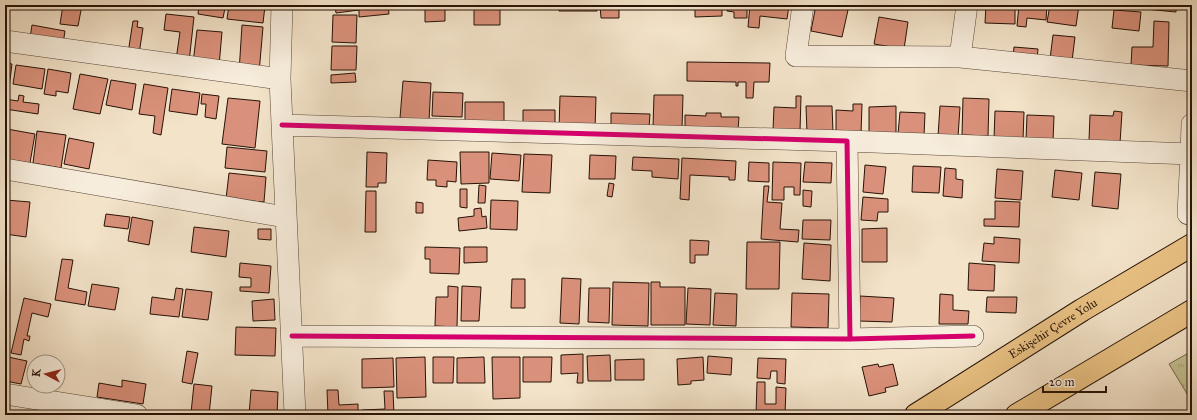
<svg xmlns="http://www.w3.org/2000/svg" width="1197" height="420" font-family="'IM FELL Great Primer',serif">
<style>
.grass{fill:url(#grass-tufts);stroke:#746a4c}
.building{fill:#da917b;stroke:#261207}
.lines{fill:none;stroke-linecap:round;stroke-linejoin:round}
.minor-casing{stroke:#594638;stroke-width:22}
.highway-casing{stroke:#261207;stroke-width:24}
.minor{stroke:#f7eddc;stroke-width:21}
.highway{stroke:#eac284;stroke-width:22}
.cycleway-casing{stroke:#f7eddc;stroke-width:8}
.cycleway{stroke:#d6006c;stroke-width:5}
.labels{text-anchor:middle;stroke-width:3;stroke-linejoin:round;paint-order:stroke}
.street-label{font-size:12px;fill:#261207;stroke:#f7eddc}
</style>
<defs>
<pattern id="grass-tufts" width="24" height="20" patternUnits="userSpaceOnUse"><rect width="24" height="20" fill="#c3c191"/><path d="M3 7l-1-3M5 7V3M7 7l1-3M15 17l-1-3M17 17v-4M19 17l1-3" fill="none" stroke="#a7a57c"/></pattern>
</defs>
<rect width="100%" height="100%" fill="#f3e3c9"/>
<filter id="stains"><feTurbulence type="fractalNoise" baseFrequency=".005" numOctaves="4"/><feColorMatrix values="0 0 0 0 .2 0 0 0 0 .09 0 0 0 0 .02 0 0 0 .5 -.17"/></filter>
<radialGradient id="worn" r=".72"><stop offset=".6" stop-color="#630" stop-opacity="0"/><stop offset="1" stop-color="#630" stop-opacity=".3"/></radialGradient>
<path class="grass" d="M1192 351V402L1169 364Z"/>
<path class="building" d="M63 5H82L78 26 60 24Z
M199 5H209V6L225 8 223 18 198 14Z
M229 5 265 6 263 23 227 19Z
M335 5H388L389 14 359 17V10L336 13Z
M425 5H445V21L425 22Z
M474 5H500V25H474Z
M559 5H596L597 11H559Z
M600 5H619V18H601Z
M695 5H722V16L695 17Z
M727 5H747V18H734V12L727 11Z
M750 5H789L787 19 760 16 759 28 748 27Z
M816 5H826L848 10 842 37 811 31Z
M986 5H1015V24L985 23Z
M1019 5H1047L1046 20 1027 18 1026 27 1017 26Z
M1050 5H1079L1076 26 1047 22Z
M1145 5H1176V12L1145 9Z
M1114 10 1141 12 1139 31 1112 28Z
M166 14 194 17 189 62 176 60 180 32 164 30Z
M333 15H357L356 43 332 42Z
M879 17 908 22 904 49 874 44Z
M133 21H138L137 27 143 28 139 54 128 53Z
M1154 21 1169 22 1168 66 1131 65 1132 47H1153Z
M32 25 65 31 63 44 30 38Z
M242 25 263 27 259 73 239 72Z
M197 30 222 32 219 66 193 63Z
M1053 35 1075 37 1072 61 1050 59Z
M332 46H357L356 70H331Z
M1014 47 1038 49 1037 60 1013 58Z
M687 62 770 63 769 82H754L753 98H746V82H738V86H736V82L687 81Z
M5 63 12 64 9 88H5Z
M16 65 45 69 42 89 13 84Z
M48 69 71 73 68 93 56 91V96L44 94Z
M355 73 356 82 331 83V75Z
M80 74 108 79 100 114 73 109Z
M111 80 136 84 132 110 106 105Z
M403 81 431 83 429 121 400 118Z
M144 84 168 88 161 135 153 133 155 116 139 114Z
M172 89 200 93 197 115 169 111Z
M433 92 463 93 462 117 432 116Z
M202 94 219 96 216 119 205 117 206 104H201Z
M19 95 24 96 23 102 39 104 38 114 5 109V99L18 101Z
M654 95H683L682 128H653Z
M560 96 596 97 595 129 559 128Z
M796 96H801L800 131 773 130 774 107 796 108Z
M228 98 260 101 255 148 222 144Z
M963 98 989 99 988 136 962 135Z
M465 102H504V125H465Z
M853 104H862L861 134 836 133V110L853 111Z
M806 106H832L833 132 807 133Z
M896 106V134H869V107Z
M940 106 960 107 958 137 938 136Z
M523 110H555V128L523 127Z
M995 111 1024 112 1023 140 994 139Z
M1114 111 1122 112 1120 143 1089 140 1090 115 1113 116Z
M900 112 925 113 924 136 898 134Z
M611 113 650 114 649 128 611 127Z
M706 113H721V117H739L738 130 685 128V115L706 116Z
M1027 115 1054 116 1053 141 1026 140Z
M7 129 35 134 30 163 5 159V139Z
M37 131 66 135 61 168 33 163Z
M69 138 94 143 89 169 64 164Z
M227 147 267 151 265 172 225 168Z
M367 152 387 153 386 183H378V187H366Z
M460 152H489V183L461 184Z
M492 153 521 155 519 181 490 179Z
M524 154 552 155 550 193 522 192Z
M590 155 616 156 615 179H589Z
M633 157 679 159 678 179 652 177V171L632 170Z
M682 158 736 161 735 180H729V177L690 175 689 200 680 199Z
M428 160 457 162 456 182 447 181V187L436 186V180H427Z
M749 162 769 163V182L748 181Z
M773 162 801 163 800 195H794V187H784V200H772Z
M805 162 832 163 831 183 803 182Z
M865 165 886 167 883 194 863 192Z
M913 166 941 167 939 193 912 192Z
M945 168 956 169V179L963 180 962 198 943 196Z
M997 169 1023 171 1021 200 995 198Z
M1055 170 1082 173 1079 200 1052 197Z
M1095 172 1121 174 1118 209 1092 206Z
M229 173 266 177 264 202 226 199Z
M609 183 614 184 612 197 607 196Z
M479 185 486 186 485 203H478Z
M764 186H769L767 202 782 203 780 229 799 230 798 242 761 239Z
M460 189H467V208L460 207Z
M803 190 812 191 811 207 803 206Z
M366 191H376V232H365Z
M863 197 888 199V212H878L877 221 861 220Z
M6 200 30 202 26 237 5 234Z
M491 200 518 201 517 230 490 229Z
M995 201 1020 202 1019 227 984 226V219H995Z
M416 202 423 203V213H416Z
M481 208 482 217 486 216 487 228 459 231 458 218 474 216V209Z
M106 214 130 217 128 229 104 226Z
M132 217 153 221 149 245 128 241Z
M803 220H831L830 240 802 239Z
M194 227 229 231 226 257 191 252Z
M887 228V262H862V229Z
M258 229H271V240L258 239Z
M994 237 1020 239 1019 263 982 261 984 243 994 244Z
M690 240 709 241 708 255H695V263H690Z
M747 242H780L779 289H746Z
M804 243 831 245 830 281 802 279Z
M425 247 460 248 459 274 430 273V259H425Z
M464 247H487V262L464 263Z
M62 259 73 260 68 288 87 292 85 305 55 300Z
M240 263 271 266 269 293 240 291V287H251V278L239 277Z
M969 263 995 265 994 291 968 290Z
M562 278 581 279 579 324 560 323Z
M512 279H525V308H511Z
M613 282 649 283 648 326 612 325Z
M651 282H660V287H685V325H651Z
M92 284 119 288 115 310 88 306Z
M448 286 458 287 457 327 435 326 436 297H448Z
M462 286 481 287 479 321H461Z
M176 288 183 289 179 317 150 314 152 297 174 300Z
M589 288H610L609 323 588 322Z
M688 288 711 289 710 325 686 324Z
M186 289 212 292 208 320 182 317Z
M715 293 737 294 736 326 713 325Z
M792 293 829 294 828 328 791 327Z
M940 294 953 295V310L969 311 968 324H939Z
M860 296 894 298 892 322 859 321Z
M987 297H1017L1016 313 986 312Z
M24 298 51 304 48 317 32 313 27 336H30L29 341 24 339 21 355 11 353Z
M274 299 275 320 253 321 252 301Z
M236 327 276 328 275 356 235 355Z
M187 351 198 353 192 384 182 382Z
M583 354V383H577L578 373 561 374V355Z
M610 355 611 381H588L587 356Z
M708 356 732 358 731 375 707 373Z
M8 357 27 361 21 384 5 381V372Z
M425 357 426 397 397 398 396 358Z
M433 357H454L453 383H433Z
M484 357 485 383H457V358Z
M492 357H520V398L493 399Z
M523 357H552L551 382H523Z
M703 357 704 380 691 381V384L678 385 677 359Z
M393 358 394 387 362 388V359Z
M758 358 786 359 785 384 777 383V371H771L770 379 757 378Z
M644 359V380H615V360Z
M878 364 879 367 893 364 898 385 885 388 886 392 869 396 862 367Z
M122 380 146 384 143 404 97 397 99 383 122 387Z
M757 382H765V404H776V387L786 388 785 415H756Z
M194 384 212 386 209 415 191 413Z
M251 390 278 392 277 415H249Z
M327 390H338L339 405 358 404V415H328Z
M384 391H393L394 415H363L362 410 385 409Z"/>
<g class="lines">
<defs>
<path id="minor" d="M282 5 280 79 295 415
M803 5 796 56 960 57 1192 81
M5 41 280 79
M960 57 967 5
M282 125 847 141 850 339
M847 141 1191 154 1188 214
M1191 154 1192 124
M5 169 285 217
M292 336 850 339 973 336
M5 394 137 415"/>
<g id="highway">
<path id="s1" d="M916 415 1082 310 1192 245"/>
<path d="M1017 415 1192 311"/>
</g>
</defs>
<use href="#minor" class="minor-casing"/>
<use href="#highway" class="highway-casing"/>
<use href="#minor" class="minor"/>
<use href="#highway" class="highway"/>
<defs>
<path id="cycleway" d="M282 125 847 141 850 339
M292 336 850 339 973 336"/>
</defs>
<use href="#cycleway" class="cycleway-casing"/>
<use href="#cycleway" class="cycleway"/>
</g>
<g class="labels">
<g class="street-label">
<text dy="4" stroke="none"><textPath href="#s1" startOffset="162">Eskişehir Çevre Yolu</textPath></text>
</g>
</g>
<rect width="1197" height="420" fill="none" stroke="#f3e3c9" stroke-width="20"/>
<rect x="6" y="6" width="1185" height="408" fill="none" stroke="#261207" stroke-width="2"/>
<rect x="10" y="10" width="1177" height="400" fill="none" stroke="#261207"/>
<g transform="translate(46 374) rotate(277)"><circle r="19" fill="#f7eddc" stroke="#a39587"/>
<path d="M0-3L7 15L0 10L-7 15Z" fill="#8f2418"/>
<text y="-6" font-size="11" font-weight="bold" text-anchor="middle" fill="#261207">K</text>
</g>
<path d="M1043 386v6h63v-6" fill="none" stroke="#261207" stroke-width="2"/>
<text x="1049" y="386" font-size="12" fill="#261207" stroke="#f7eddc" stroke-width="3" paint-order="stroke">20 m</text>
<rect width="100%" height="100%" filter="url(#stains)"/>
<rect width="100%" height="100%" fill="url(#worn)"/>
</svg>
